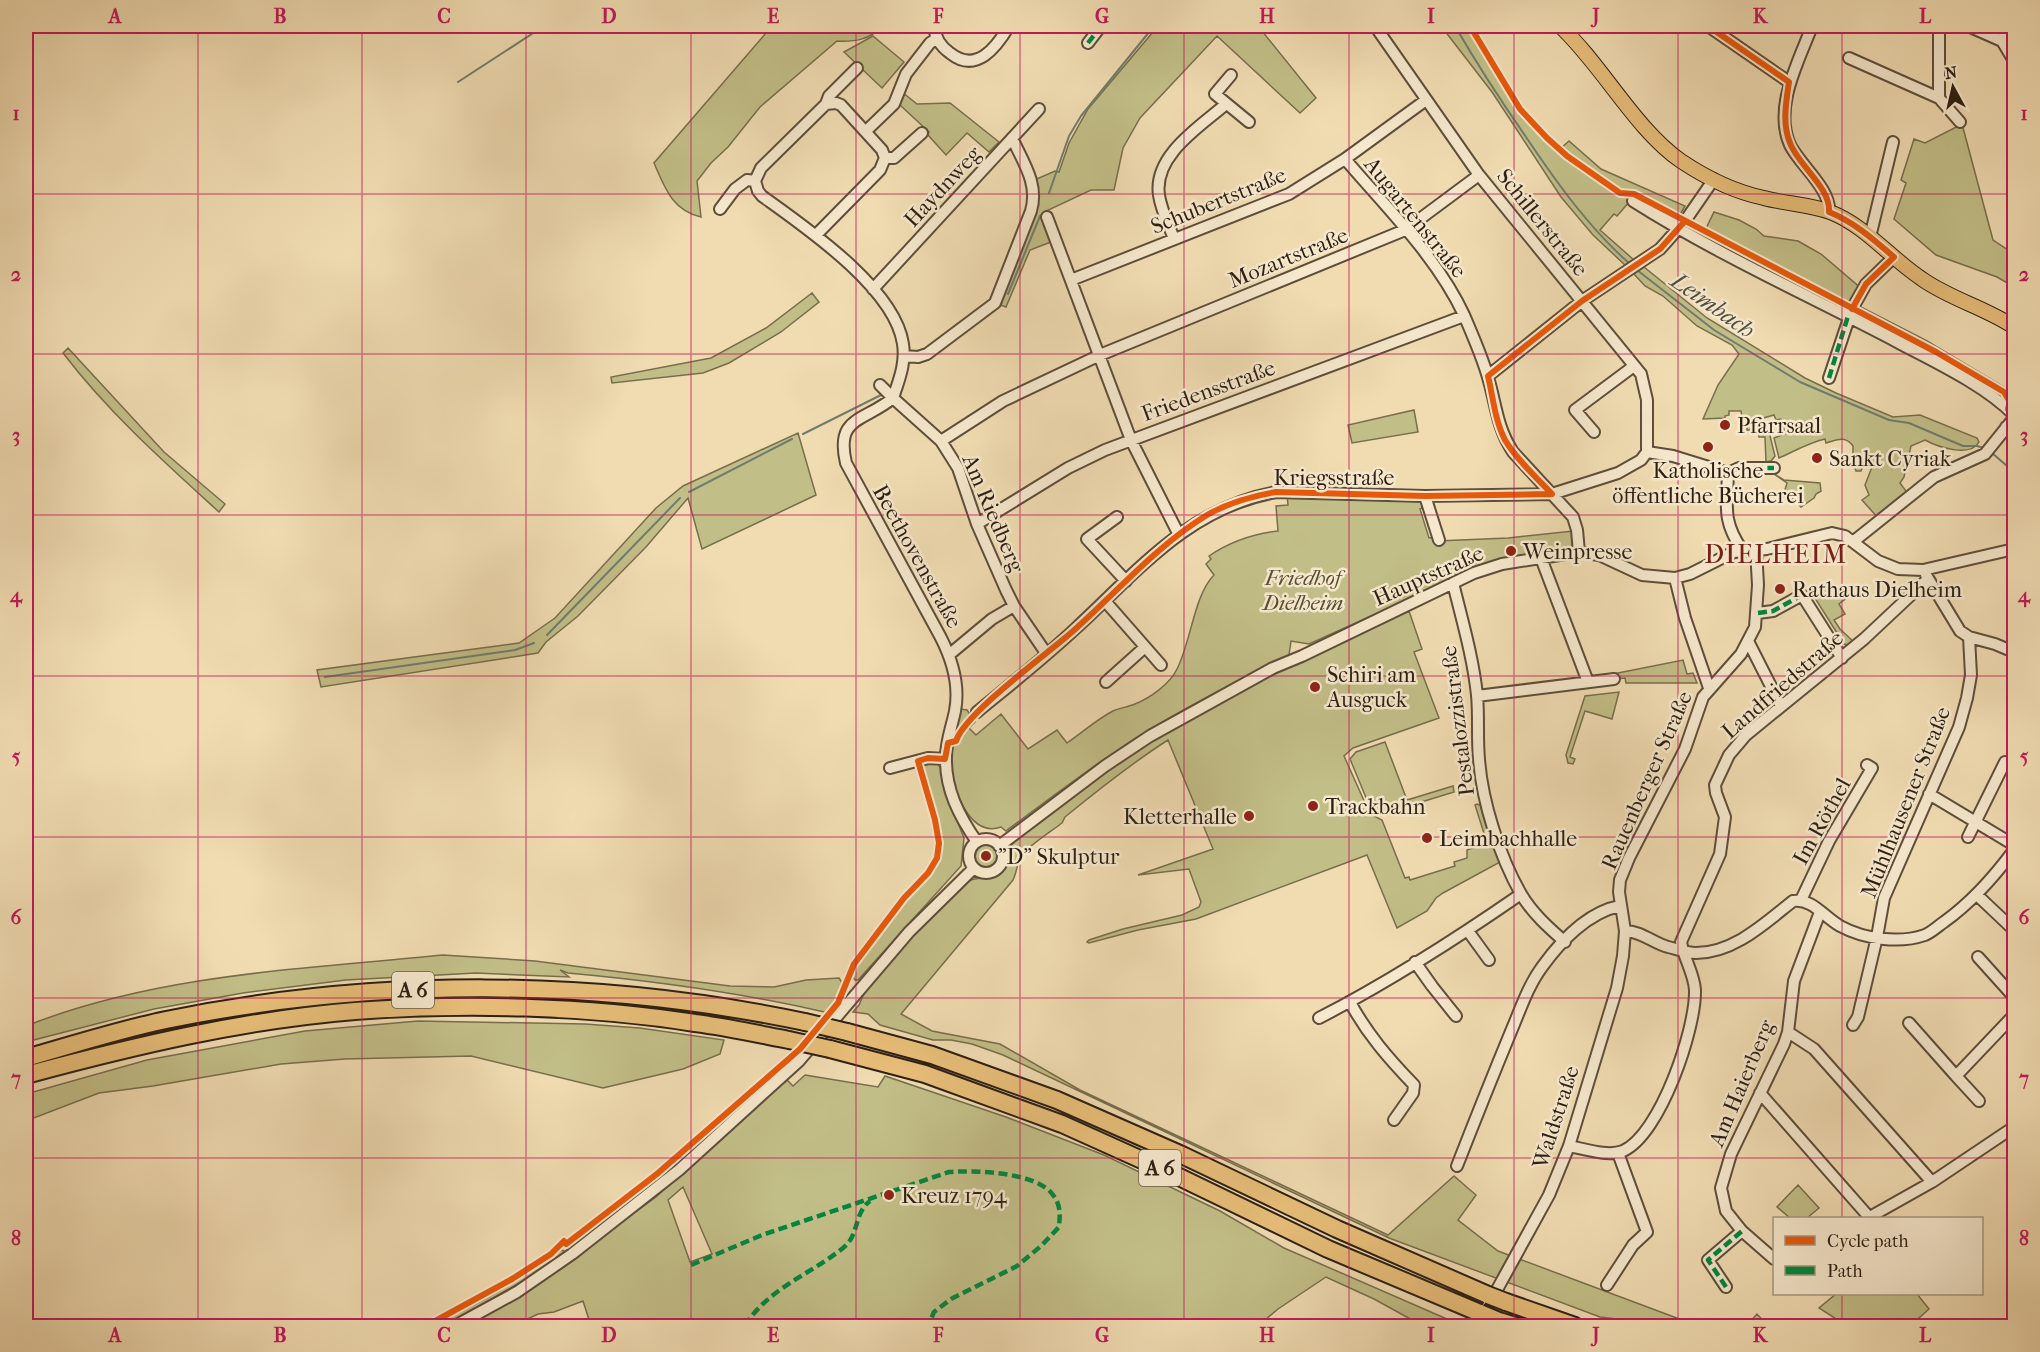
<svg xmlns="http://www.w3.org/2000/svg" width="2040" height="1352" font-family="'IM FELL French Canon',serif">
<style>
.green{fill:#c2be87;stroke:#776e4d;stroke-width:1.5;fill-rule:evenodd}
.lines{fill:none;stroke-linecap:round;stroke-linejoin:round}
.stream{stroke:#6f7d6e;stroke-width:2}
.minor-casing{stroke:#5d4e3b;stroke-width:14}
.major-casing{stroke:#2c1f13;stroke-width:16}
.highway-casing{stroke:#2c1f13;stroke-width:20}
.minor{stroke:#f6e8cd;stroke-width:10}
.major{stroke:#e8be79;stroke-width:14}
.highway{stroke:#e8be79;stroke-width:16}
.highway-bridge-casing{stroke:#2c1f13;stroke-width:20;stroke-linecap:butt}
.highway-bridge{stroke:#e8be79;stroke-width:16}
.quiet{stroke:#00873e;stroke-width:4.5;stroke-dasharray:9 4.5;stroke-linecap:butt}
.cycleway-casing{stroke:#f6e8cd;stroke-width:10}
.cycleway{stroke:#e8590c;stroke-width:6}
.grid{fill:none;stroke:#c2185b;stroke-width:1.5;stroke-opacity:0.55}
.poi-dot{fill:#8f2418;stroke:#f6e8cd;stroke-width:2}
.labels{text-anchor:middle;stroke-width:5;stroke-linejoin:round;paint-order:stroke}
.shield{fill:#f6e8cd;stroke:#695b4b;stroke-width:1.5}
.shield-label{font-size:21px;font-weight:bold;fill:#2c1f13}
.street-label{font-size:22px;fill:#2c1f13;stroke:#f6e8cd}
.poi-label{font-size:22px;fill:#2c1f13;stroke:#f6e8cd;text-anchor:start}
.park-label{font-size:22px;font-style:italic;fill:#594f36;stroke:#f6e8cd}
.water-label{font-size:24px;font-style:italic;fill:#4d4e40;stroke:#f6e8cd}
.quarter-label{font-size:26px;letter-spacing:1.5px;fill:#7a1f14;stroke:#f6e8cd}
.neatline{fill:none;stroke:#c2185b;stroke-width:2}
.grid-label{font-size:20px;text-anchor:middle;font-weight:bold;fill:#c2185b}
</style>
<rect width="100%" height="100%" fill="#f1dcb2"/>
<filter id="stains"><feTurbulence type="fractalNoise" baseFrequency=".00333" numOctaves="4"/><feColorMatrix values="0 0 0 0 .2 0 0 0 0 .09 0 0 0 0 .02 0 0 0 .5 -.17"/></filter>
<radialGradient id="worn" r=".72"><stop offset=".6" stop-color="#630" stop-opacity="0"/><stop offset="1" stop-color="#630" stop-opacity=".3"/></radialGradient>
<path class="green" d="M772 26H882C870 40 854 42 837 41L760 107 728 147 711 163 697 181 701 217C672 210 665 188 654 163Z
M1158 26H1258L1316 98 1300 113 1217 36 1140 118 1123 148 1114 190H1091L1044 212 1056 240 1030 250 1006 307 995 303 1031 211 1032 181 1055 171 1059 172 1069 143 1088 109Z
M1441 26H1471C1498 70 1521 114 1559 150L1569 141 1601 169 1685 206 1678 218 1634 194 1622 193 1630 201 1617 216 1614 214 1600 230 1634 260 1625 265 1593 235 1561 197 1492 92Z
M873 36 904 62 882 88 844 52Z
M902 92 917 104 950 103 999 142 989 152 967 133 946 155 928 135 929 132 900 105Z
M1962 124 1993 240 2014 254V287L1997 277 1936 255 1894 219 1906 183 1901 180 1914 139 1925 143Z
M1714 212 1739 220 1756 229 1764 236 1798 241 1805 245 1821 254 1863 290 1855 304 1927 341 2009 390 2014 394V408L1700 241Z
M1644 267 1707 318 1805 378 1836 393 1893 417 1920 415 1977 438 1979 442C1970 458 1938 447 1925 440L1911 446 1904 477 1900 483 1909 495 1879 519 1862 500 1869 495 1865 485 1874 462 1866 459 1861 471H1856L1855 468 1858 459 1853 455V446C1845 435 1837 440 1826 443L1825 439C1808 443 1795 451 1779 458L1774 438 1785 434 1781 419 1776 420 1774 415 1760 419 1763 429 1768 428 1775 456 1771 461 1766 462 1765 437H1759L1758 430H1747V417H1742L1741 411H1729V415L1725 416V418L1703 419 1718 385 1739 354 1732 345 1697 326 1663 296 1645 286 1634 274Z
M812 293 819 302 781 332 729 363 703 373 612 383 611 377 711 358 766 328Z
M68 348 164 452 225 504 219 512C164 462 108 412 63 353Z
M1414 410 1418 432 1352 443 1348 425Z
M798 433 816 495 702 549 688 498 646 547 578 616 546 642 538 653 321 687 317 670 519 643 555 618 656 508 683 486Z
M1771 472 1784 480 1820 483 1821 491 1816 494 1814 498 1801 507 1794 499 1783 497 1787 483Z
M1287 495 1422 500 1424 507 1420 509 1429 538 1435 537 1437 541 1508 538 1573 531 1574 541 1571 547 1561 551 1528 557 1418 595 1309 644 1291 641 1289 655C1238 681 1185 707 1136 738 1091 767 1049 799 1006 831L1001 827C970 838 952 789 951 766 950 747 957 728 961 709L967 710 975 722 969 728 976 735 1001 714 1028 749 1057 730 1067 743C1082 733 1097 719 1113 711 1119 708 1128 707 1135 704 1150 698 1170 684 1177 669 1191 642 1194 595 1214 575L1206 564 1211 559 1209 556C1231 541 1252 534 1278 531L1276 506 1288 505Z
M1831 583 1836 593 1844 590 1848 597 1839 604 1845 614 1834 620 1840 629 1855 643 1850 646 1844 644 1813 595Z
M1409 611 1422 649 1414 652 1439 718 1353 748 1344 756 1370 814 1382 820 1405 878 1409 877 1410 880 1455 866 1454 862 1467 858V850L1487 843 1475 805 1477 804 1480 805 1502 861 1443 893 1436 898 1427 911 1397 928 1367 855 1196 919 1138 930 1089 943 1087 942 1089 940 1123 929 1182 915 1199 907 1201 902 1189 869 1138 875 1213 849 1168 740C1132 763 1098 790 1065 817L1062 823C1053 830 1025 848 1020 857 1017 864 1017 872 1013 880L901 1014 932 1031 1000 1044 1080 1090 1388 1235 1454 1176 1476 1195 1458 1220 1498 1251 1682 1320 1746 1326 1757 1314 1768 1326H1673L1600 1317 1389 1238 1003 1055 972 1044 951 1040H933L880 1025 868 1014 853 1012 859 1005 866 989C885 967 905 945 924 924 937 909 951 893 967 882 978 874 991 883 1001 873 1010 864 1007 853 1013 843L1087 783 1176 725 1282 668 1298 663Z
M1683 660 1687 674 1693 673 1697 683H1626L1625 678 1596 681 1608 675Z
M1619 692 1612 719 1585 711 1570 757 1575 759 1573 764 1568 763 1566 755 1585 696Z
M1385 742 1407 800 1453 786 1454 792 1389 812H1372L1350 759 1356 752Z
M937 762 942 771 947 795 964 838 961 866 858 980H855L851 974 903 903 936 867C950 836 931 796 922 766Z
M974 856a12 12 0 1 1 24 0a12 12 0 1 1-24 0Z
M443 955 535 961 730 986 774 987 806 980 839 978C849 991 839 1002 829 1013 743 993 656 981 568 973L560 970 569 977 476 973 346 980 243 993 154 1009 26 1042V1026C158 974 303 969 443 955Z
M418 1021 585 1024 640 1028 724 1040 720 1054 683 1069 603 1088 471 1056 345 1059 281 1064 153 1086 99 1093 26 1121V1094L147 1060 305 1031Z
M805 1075 878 1087 885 1076 1006 1117 1104 1155 1220 1211 1284 1248 1463 1326H1423L1374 1299 1326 1277 1278 1309 1258 1326H591L583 1301 554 1312 538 1314 513 1326H466L492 1312 582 1254 585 1249 656 1197 786 1079 793 1086ZM683 1187 712 1254 690 1262 668 1200Z
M1798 1185 1819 1208 1807 1218H1790L1777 1207Z
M562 1250 566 1252 538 1272 451 1323 444 1326H430C477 1306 521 1279 562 1250Z
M1836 1294H1917L1929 1309 1910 1326H1847L1819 1308Z"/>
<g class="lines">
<path class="stream" d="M1455 26C1477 64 1501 101 1526 137 1557 183 1589 228 1630 264
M458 82 544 26
M1049 193 1069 136 1081 116 1154 26
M1637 270 1714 330 1800 382 1889 420 1909 423 1963 446H1977L1984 448
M1008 294 1040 216
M803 434 883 394
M1992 453 2014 472
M689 492 792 439
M547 635 680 498
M325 677 515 650 534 643"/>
<defs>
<path id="minor" d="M934 26C935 38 940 46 950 53 976 74 996 48 1009 26
M1375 26 1479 175 1641 374 1647 400V452
M1708 26 1789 82
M1812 26C1799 61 1773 107 1790 145 1800 165 1831 189 1829 212
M1939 26V98L1960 122
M1968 26 2002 41 2014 61
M2002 41 2009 26
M1088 43 1101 26
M1849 58 1939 98
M857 68 829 96 826 104 761 168 755 181 758 191 762 196C805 227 895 288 903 344 906 363 899 380 893 398L880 385
M1231 75 1215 94 1249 122
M866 131 894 104 906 74 930 43 936 39
M885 158H894L922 133
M1345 159C1386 207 1437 257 1464 315 1472 334 1481 354 1487 374 1496 402 1496 426 1513 452L1573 517 1577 530 1579 552
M1633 201C1718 255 1810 296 1899 343 1935 362 1986 386 2014 415
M720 209 735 189 747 180 755 181
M1047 217 1131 440 1179 535
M816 235 880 170 885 158 882 150 841 105 836 103 826 104
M1870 237 1893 142
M1174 239C1169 225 1161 210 1159 195 1153 155 1201 126 1226 104
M1071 280 1289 194 1345 159 1426 100
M873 289 1039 109
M904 356 918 357 927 354 995 303 1031 211C1039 184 1023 162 1012 138
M1488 376 1582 301 1660 249 1685 221 1714 179
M1829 378 1852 309 1866 284 1894 257
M2006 427 2014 436
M1594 432 1575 410 1634 366
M941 441 1003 401 1100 355 1405 230 1479 175
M1647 452 1673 456 1728 473C1727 507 1722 520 1742 550
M1728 473 1739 468H1774
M1425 496 1439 540
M1117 517 1087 539 1126 581
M977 524 1068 468 1105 450 1464 316
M1854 541 1934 477 1985 454 2014 418
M1541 558 1588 682
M1675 578 1685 618 1709 688
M1453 583C1462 620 1473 657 1477 695 1479 716 1477 738 1479 759 1482 802 1500 857 1521 894 1532 913 1549 928 1565 942
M1105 601 1161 665
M1758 613 1773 611 1802 595 1842 658
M1969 637 1995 644 2014 652
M1749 643 1781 706
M950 654 992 619 1014 606
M1106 682 1145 647
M1477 696 1614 679
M977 712C1010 685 1044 658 1075 629 1138 571 1188 508 1276 492L1425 496 1552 494 1618 473 1641 460 1647 452
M890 768 928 758 945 759
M1929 794 2014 845
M1968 837 2005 762 2014 766
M969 856a17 17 0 1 1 34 0a17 17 0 1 1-34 0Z
M977 842C959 816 945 789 946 757 946 741 952 726 955 711 960 685 952 659 940 636L846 463C835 416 864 422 893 398L941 441 958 468 977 524 1006 590 1014 606 1046 653
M999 846 1105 766 1150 736 1273 668 1302 656 1474 573 1502 564 1579 552 1599 555 1642 575 1675 578 1690 574 1734 552 1767 549 1832 533 1845 536 1878 561 1898 569 1923 570 2014 549
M1977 895 2014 930
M1801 900 1829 841 1872 768 1867 765
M1468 931 1489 960
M1625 931C1641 931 1653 943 1668 947 1677 949 1686 953 1696 953 1734 953 1765 923 1793 901 1812 898 1824 917 1840 926 1864 939 1899 944 1925 935 1932 932 1938 926 1944 922 1972 902 1994 877 2014 850
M1978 957 2014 997
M1415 962 1432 986 1456 1016
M1350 1002C1367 1034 1389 1059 1414 1085L1413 1093 1394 1120
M1319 1018C1389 982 1456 939 1521 894
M1909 1023 1956 1076
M1853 1025 1858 1017 1877 937 1884 898 1959 727 1967 698 1971 675 1969 637 1960 631 1926 575
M1788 1032 1814 1049 1932 1182
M1760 1093 1869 1217
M1979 1101 1956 1076 2014 1015
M1569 1146C1585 1149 1608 1157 1623 1151 1660 1135 1696 1029 1695 990 1694 973 1684 959 1681 942L1720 854 1725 817 1716 793 1715 785 1729 755 1746 735 1864 639 1928 579
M1457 1166C1475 1120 1493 1075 1512 1029 1521 1008 1528 986 1542 967 1560 942 1588 912 1620 906
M1868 1218 1932 1182 2014 1127
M1774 1259 1742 1231 1726 1211 1721 1188 1731 1154 1784 1044 1788 1032 1794 981 1820 912
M1607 1285 1633 1245 1647 1232 1618 1153
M1726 1287 1708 1260 1742 1231
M455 1326 517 1292 572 1254 679 1170 799 1061 909 932 974 868
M1477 1326 1549 1195 1569 1146 1617 988 1623 956 1625 931 1619 892 1620 880 1629 858 1685 749 1703 697 1741 654 1755 627 1758 585 1756 549"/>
<path id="major" d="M1560 26C1602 65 1635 129 1681 161 1705 177 1735 192 1764 198 1786 204 1809 204 1830 212 1866 226 1890 258 1922 279 1950 299 1986 308 2014 327"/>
<path id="highway" d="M847 1032 932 1055 1057 1100 1182 1155 1337 1229 1488 1295
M830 1049 925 1074 1062 1124 1173 1174 1328 1249 1480 1313
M26 1058C72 1045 118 1030 166 1020 376 977 595 978 805 1022
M26 1075C134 1046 243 1020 355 1011 464 1003 587 1006 695 1023 727 1027 758 1034 789 1040
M1506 1302 1575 1326
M1499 1321 1515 1326"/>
</defs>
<use href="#minor" class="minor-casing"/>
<use href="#major" class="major-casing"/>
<use href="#highway" class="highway-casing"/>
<use href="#minor" class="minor"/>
<use href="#major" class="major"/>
<use href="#highway" class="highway"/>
<defs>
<path id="highway-bridge" d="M805 1022 847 1032
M789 1040 830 1049
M1488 1295 1506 1302
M1480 1313 1499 1321"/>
</defs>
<use href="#highway-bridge" class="highway-bridge-casing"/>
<use href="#highway-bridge" class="highway-bridge"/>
<path class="quiet" d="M1088 43 1101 26
M1829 378 1848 316
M1728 473 1739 468H1774
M1758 613 1773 611 1802 595
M2010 649 2014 638
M691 1265 762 1235 949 1172C975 1170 1037 1172 1053 1195 1061 1205 1060 1215 1059 1227L1041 1246 1017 1266 951 1299 934 1312 928 1326
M1726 1287 1708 1260 1742 1231
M745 1326C767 1289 811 1274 843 1248 860 1235 853 1214 870 1201"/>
<defs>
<path id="cycleway" d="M1470 26 1520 109 1547 138 1567 156 1620 193 1634 194 1936 352 2004 392 2010 402 2008 409
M1708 26 1789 82C1786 102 1782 124 1790 143 1798 165 1831 188 1829 212 1854 222 1873 239 1894 257L1866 284 1852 309
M1552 494C1536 477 1517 460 1505 440 1495 421 1493 397 1488 376L1582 301 1660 249 1685 221
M566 1244 658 1173 800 1049 838 1003 854 964 904 898 928 873 937 858 939 843 935 820 918 761 928 758 945 759 948 743 956 741C965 713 1046 655 1072 632 1116 593 1156 546 1207 515 1228 503 1252 496 1276 492L1425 496 1552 494
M426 1326 512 1279 551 1254 564 1241"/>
</defs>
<use href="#cycleway" class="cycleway-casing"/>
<use href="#cycleway" class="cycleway"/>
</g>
<path class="grid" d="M198 26V1326M362 26V1326M526 26V1326M691 26V1326M856 26V1326M1020 26V1326M1184 26V1326M1349 26V1326M1514 26V1326M1678 26V1326M1842 26V1218M26 194H2014M26 354H2014M26 515H2014M26 676H2014M26 837H2014M26 998H2014M26 1158H2014M1842 1294V1326"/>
<g class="poi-dot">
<circle cx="1725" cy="425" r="6"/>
<circle cx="1708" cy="447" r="6"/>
<circle cx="1817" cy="458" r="6"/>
<circle cx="1511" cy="551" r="6"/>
<circle cx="1780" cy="589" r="6"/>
<circle cx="1315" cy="687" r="6"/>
<circle cx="1313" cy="806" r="6"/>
<circle cx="1249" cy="816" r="6"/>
<circle cx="1427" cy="838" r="6"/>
<circle cx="986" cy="856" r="6"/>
<circle cx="889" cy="1195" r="6"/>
</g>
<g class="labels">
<g class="shield">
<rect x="392" y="972" width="42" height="36" rx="4.5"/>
<rect x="1139" y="1150" width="42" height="36" rx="4.5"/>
</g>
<g class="shield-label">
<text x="413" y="997">A 6</text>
<text x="1160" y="1175">A 6</text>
</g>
<g class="street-label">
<text transform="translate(942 186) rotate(-47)" y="8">Haydnweg</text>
<text transform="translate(1218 200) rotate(-22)" y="8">Schubertstraße</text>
<text transform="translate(1416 217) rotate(51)" y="8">Augartenstraße</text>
<text transform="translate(1543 222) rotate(51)" y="8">Schillerstraße</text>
<text transform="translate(1288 257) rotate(-22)" y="8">Mozartstraße</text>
<text transform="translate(1208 390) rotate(-20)" y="8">Friedensstraße</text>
<text x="1334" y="485">Kriegsstraße</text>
<text transform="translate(994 513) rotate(67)" y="8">Am Riedberg</text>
<text transform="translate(918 556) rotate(61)" y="8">Beethovenstraße</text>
<text transform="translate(1428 575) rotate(-24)" y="8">Hauptstraße</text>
<text transform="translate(1782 684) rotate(-41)" y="8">Landfriedstraße</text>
<text transform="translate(1457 721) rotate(-97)" y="8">Pestalozzistraße</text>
<text transform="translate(1646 780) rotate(-66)" y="8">Rauenberger Straße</text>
<text transform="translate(1905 802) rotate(-68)" y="8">Mühlhausener Straße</text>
<text transform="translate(1821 821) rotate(-61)" y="8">Im Röthel</text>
<text transform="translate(1741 1083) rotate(-67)" y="8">Am Haierberg</text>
<text transform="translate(1555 1117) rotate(-72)" y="8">Waldstraße</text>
</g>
<g class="poi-label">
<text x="1737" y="433">Pfarrsaal</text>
<text x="1829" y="466">Sankt Cyriak</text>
<text x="1708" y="478" text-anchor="middle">Katholische<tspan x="1708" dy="25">öffentliche Bücherei</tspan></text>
<text x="1523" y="559">Weinpresse</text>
<text x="1792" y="597">Rathaus Dielheim</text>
<text x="1327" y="682">Schiri am<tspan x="1327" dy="25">Ausguck</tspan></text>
<text x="1325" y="814">Trackbahn</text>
<text x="1237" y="824" text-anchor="end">Kletterhalle</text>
<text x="1439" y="846">Leimbachhalle</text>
<text x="998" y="864">"D" Skulptur</text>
<text x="901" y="1203">Kreuz 1794</text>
</g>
<g class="park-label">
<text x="1303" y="585">Friedhof<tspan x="1303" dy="25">Dielheim</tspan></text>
</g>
<g class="water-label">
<text transform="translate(1713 305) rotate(35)" y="8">Leimbach</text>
</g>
<g class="quarter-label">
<text x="1776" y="563">DIELHEIM</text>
</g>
</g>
<rect width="2040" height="1352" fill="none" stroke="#f1dcb2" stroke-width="66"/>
<rect x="1773" y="1217" width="210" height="78" fill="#f6e8cd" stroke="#a59883" stroke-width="1.5"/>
<rect x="1785" y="1236" width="30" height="9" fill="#e8590c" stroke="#a59883" stroke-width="1.5"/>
<text x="1827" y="1247" font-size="18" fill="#2c1f13">Cycle path</text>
<rect x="1785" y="1266" width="30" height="9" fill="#00873e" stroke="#a59883" stroke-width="1.5"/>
<text x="1827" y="1277" font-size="18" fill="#2c1f13">Path</text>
<g transform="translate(1953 87) rotate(352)" stroke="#f6e8cd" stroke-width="4.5" paint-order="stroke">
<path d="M0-4.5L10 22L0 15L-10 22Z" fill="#2c1f13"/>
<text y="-9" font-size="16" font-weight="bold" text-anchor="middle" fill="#2c1f13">N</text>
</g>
<rect x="33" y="33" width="1974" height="1286" class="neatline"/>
<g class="grid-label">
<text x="115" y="23">A</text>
<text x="280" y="23">B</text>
<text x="444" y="23">C</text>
<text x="609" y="23">D</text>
<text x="773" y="23">E</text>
<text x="938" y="23">F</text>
<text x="1102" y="23">G</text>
<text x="1267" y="23">H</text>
<text x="1431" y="23">I</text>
<text x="1596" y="23">J</text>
<text x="1760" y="23">K</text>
<text x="1925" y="23">L</text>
<text x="16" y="120">1</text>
<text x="2024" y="120">1</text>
<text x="16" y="281">2</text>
<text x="2024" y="281">2</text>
<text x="16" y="442">3</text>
<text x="2024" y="442">3</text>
<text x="16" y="602">4</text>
<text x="2024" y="602">4</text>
<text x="16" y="763">5</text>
<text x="2024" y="763">5</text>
<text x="16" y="924">6</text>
<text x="2024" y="924">6</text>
<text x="16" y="1085">7</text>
<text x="2024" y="1085">7</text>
<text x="16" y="1245">8</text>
<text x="2024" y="1245">8</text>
<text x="115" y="1342">A</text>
<text x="280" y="1342">B</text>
<text x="444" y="1342">C</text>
<text x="609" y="1342">D</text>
<text x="773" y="1342">E</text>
<text x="938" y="1342">F</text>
<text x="1102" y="1342">G</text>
<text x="1267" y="1342">H</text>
<text x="1431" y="1342">I</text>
<text x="1596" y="1342">J</text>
<text x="1760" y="1342">K</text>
<text x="1925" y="1342">L</text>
</g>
<rect width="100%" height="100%" filter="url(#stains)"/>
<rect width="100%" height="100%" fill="url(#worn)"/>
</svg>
